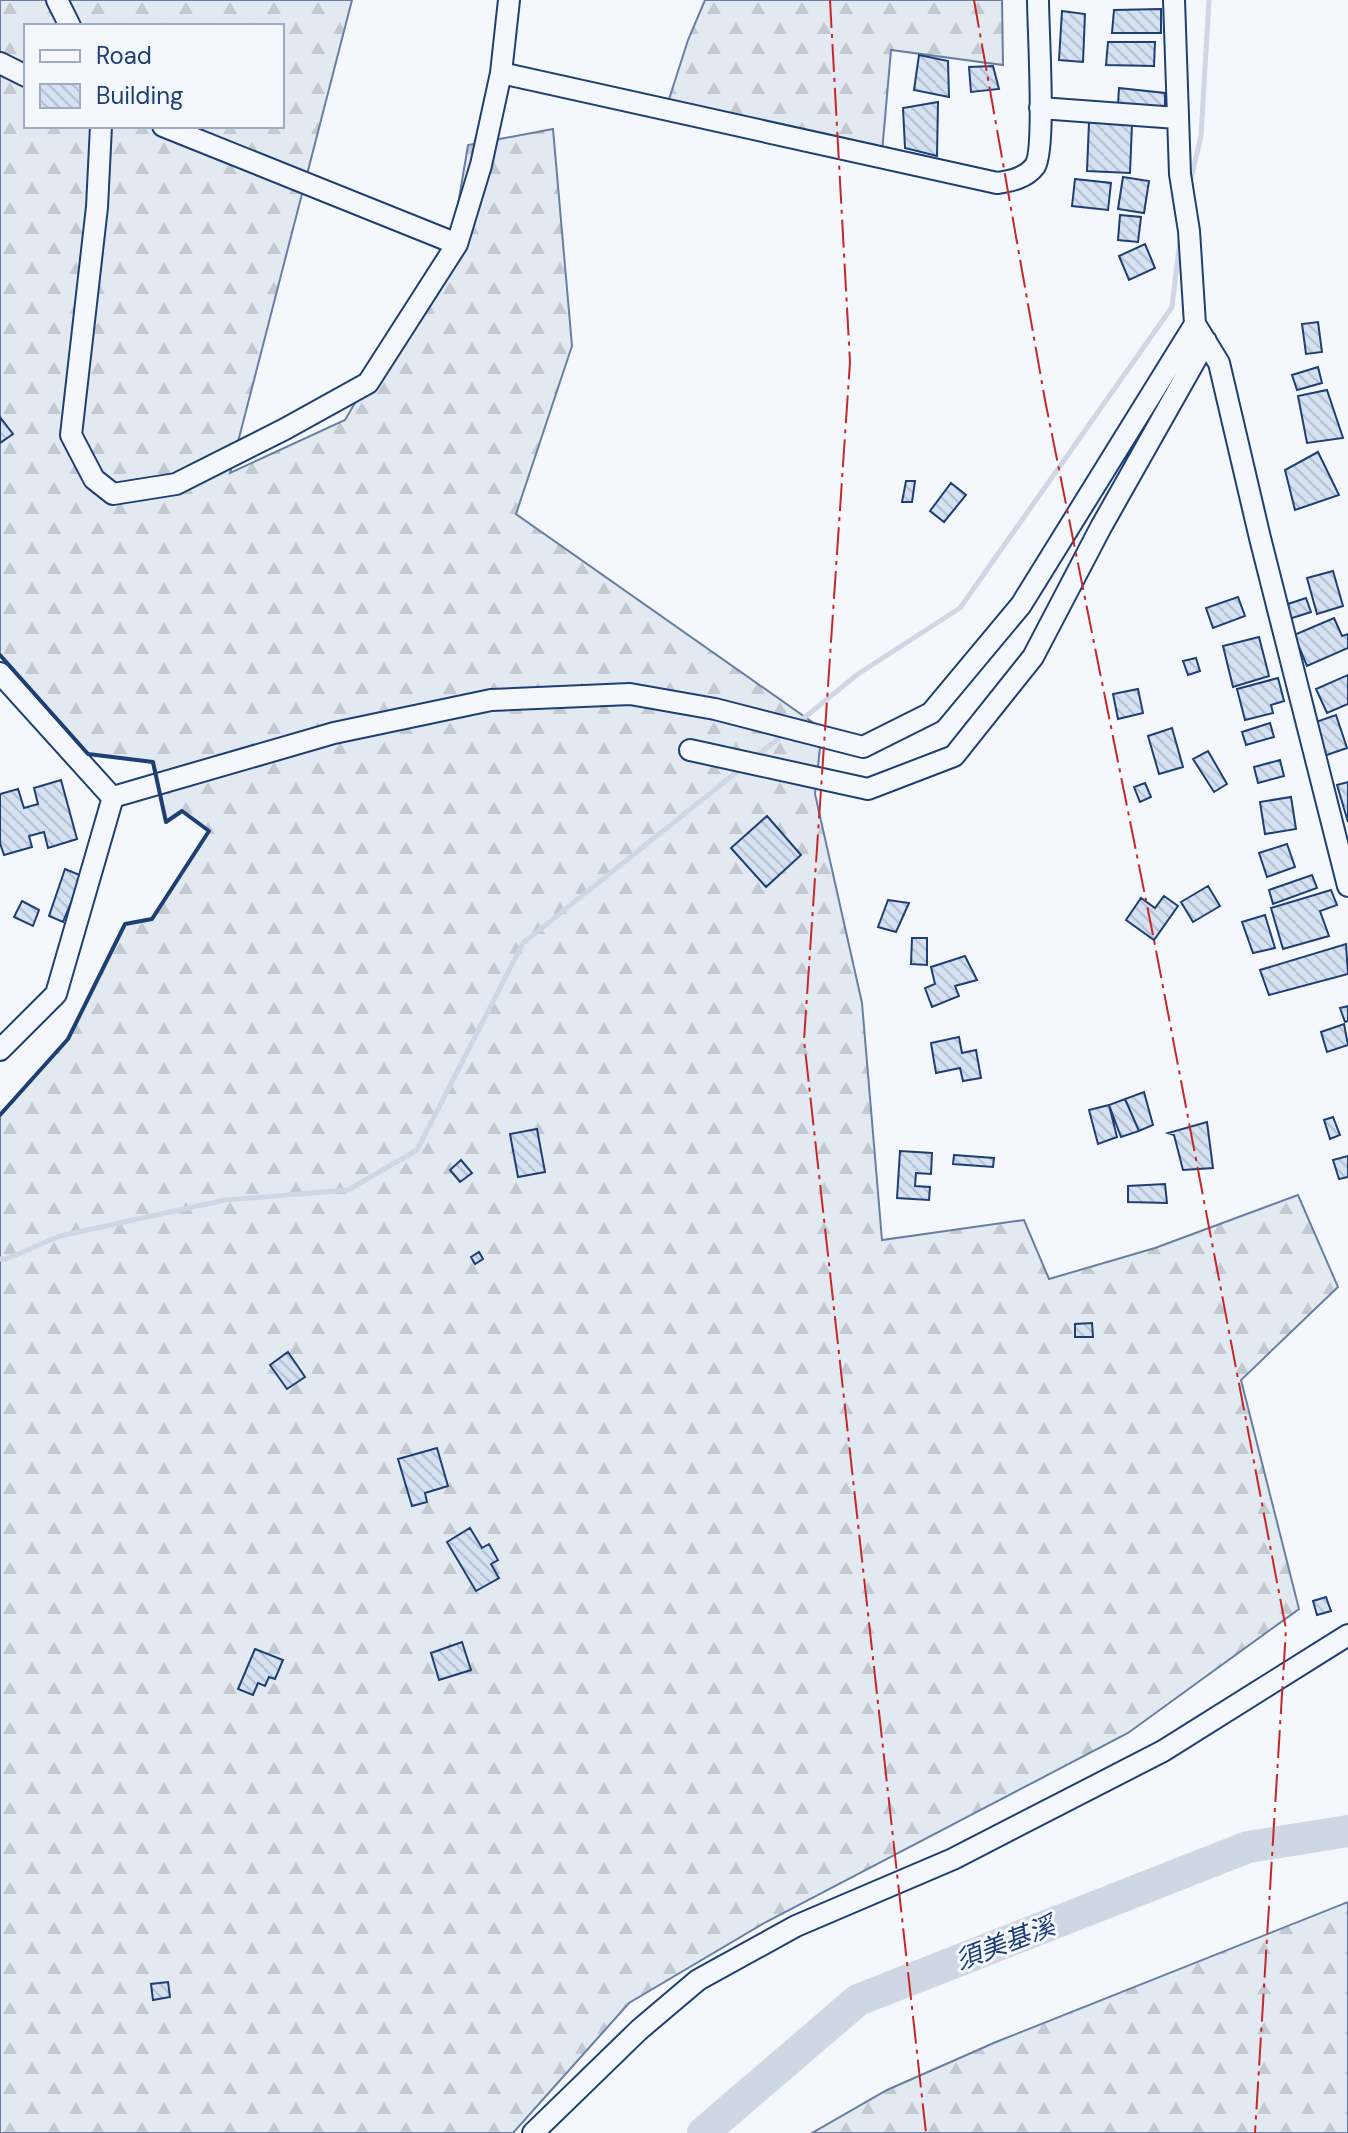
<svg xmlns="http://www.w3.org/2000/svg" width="1348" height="2133" font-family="'DM Sans','Noto Sans TC',sans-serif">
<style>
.forest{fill:url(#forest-firs);stroke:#687fa3;stroke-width:2;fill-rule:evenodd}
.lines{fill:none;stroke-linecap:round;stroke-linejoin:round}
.stream{stroke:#cfd7e4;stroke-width:5}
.river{stroke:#cfd7e4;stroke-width:32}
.building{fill:url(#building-back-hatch);stroke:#1d3f73;stroke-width:2}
.minor-casing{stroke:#1d3f73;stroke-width:24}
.minor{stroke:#f4f7fb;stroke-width:20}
.wall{stroke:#1d3f73;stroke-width:4}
.power{stroke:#c62828;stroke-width:2;stroke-dasharray:28 6 4 6;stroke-linecap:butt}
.labels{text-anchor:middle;stroke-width:6;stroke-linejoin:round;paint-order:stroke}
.water-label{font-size:26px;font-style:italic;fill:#1d3f73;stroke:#f4f7fb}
</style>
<defs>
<pattern id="forest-firs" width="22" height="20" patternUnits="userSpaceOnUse" patternTransform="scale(2)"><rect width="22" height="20" fill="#e3e9f0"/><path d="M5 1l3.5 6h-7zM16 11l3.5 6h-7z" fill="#c2c9d1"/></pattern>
<pattern id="building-back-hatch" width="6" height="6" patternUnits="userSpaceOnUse" patternTransform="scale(2)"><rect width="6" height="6" fill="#d5e0f0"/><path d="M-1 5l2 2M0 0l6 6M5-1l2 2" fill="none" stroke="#b6c1d1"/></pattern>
</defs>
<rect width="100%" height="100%" fill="#f4f7fb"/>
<path class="forest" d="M0 0H352L230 473 345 420 453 235 468 145 553 129 572 346 516 514 822 729 815 794 862 1003 882 1240 1024 1220 1049 1279 1155 1248 1298 1195 1338 1287 1241 1380 1299 1609 1128 1733 766 1922 629 2003 513 2133H0V1115L68 1039 125 924 152 919 209 831 182 811 166 822 152 762 88 754 0 655ZM26 26H282V126H26Z
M705 0H1002L1003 65 891 50 881 164 663 118 688 40Z
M1348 1902V2133H812L887 2090 996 2042Z"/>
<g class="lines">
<path class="stream" d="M1190 183 1201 136 1209 0
M804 718 858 674 960 608 1172 307 1180 240
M754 758 778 739
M0 1259H6L60 1236 225 1200 348 1190 417 1150 523 943 743 767"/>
<path class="river" d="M703 2133 858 2000 1248 1847 1348 1831"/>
</g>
<path class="building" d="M1161 9V33H1112L1114 10Z
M1062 11 1085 14 1083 62 1059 60Z
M1108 42H1155L1154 66 1106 65Z
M919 55 948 61 949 97 914 90Z
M993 66 999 89 971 92 969 67Z
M1119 88 1165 93V108L1118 104Z
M938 102 937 156 905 148 903 108Z
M1089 122 1132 124 1130 173 1087 171Z
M1123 177 1149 181 1144 213 1118 209Z
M1075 179 1111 183 1108 210 1072 206Z
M1120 215 1141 217 1138 242 1118 240Z
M1145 244 1155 268 1129 280 1119 256Z
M1318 322 1322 352 1306 354 1302 324Z
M1318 367 1322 383 1297 390 1292 375Z
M1327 390 1343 438 1307 443 1298 396Z
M0 417 13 434 0 443Z
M1318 452 1339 495 1295 510 1285 470Z
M906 481H915L912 502H902Z
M951 483 966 495 944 522 930 511Z
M1333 571 1343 606 1317 614 1307 578Z
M1238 597 1245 616 1213 628 1206 608Z
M1306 598 1311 612 1289 619 1285 605Z
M1334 618 1342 636 1348 634V648L1307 666 1294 635Z
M1259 637 1269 676 1233 687 1223 646Z
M1196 658 1200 671 1188 675 1183 661Z
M1348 675V704L1327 713 1316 689Z
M1278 678 1284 701 1271 705 1273 713 1245 720 1237 689Z
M1138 689 1143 713 1118 719 1113 694Z
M1336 715 1347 748 1324 756 1313 723Z
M1270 723 1274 737 1246 745 1242 732Z
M1172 728 1183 767 1159 774 1148 736Z
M1208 751 1227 784 1214 792 1193 759Z
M1280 760 1284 776 1258 783 1254 767Z
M61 780 77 839 48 848 44 832 29 836 32 847 4 855 0 843V794L18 789 24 808 38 804 34 788Z
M1348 782V822L1337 785Z
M1145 783 1151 797 1140 802 1134 787Z
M1291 797 1296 829 1265 834 1260 802Z
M767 816 801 855 766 887 731 848Z
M1287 844 1295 867 1267 877 1259 853Z
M65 869 82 876 63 922 49 916Z
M1312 875 1317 888 1273 904 1269 890Z
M1208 886 1220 906 1193 922 1181 902Z
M1331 890 1337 905 1320 911 1329 936 1283 949 1271 908Z
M1164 896 1178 906 1154 940 1126 920 1141 898 1155 908Z
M888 900 909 903 896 932 878 927Z
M22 901 39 910 33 926 14 917Z
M1265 915 1275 948 1253 953 1242 922Z
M912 938H927V965L911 964Z
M1346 944 1348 974 1269 995 1260 970Z
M965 956 977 980 955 986 959 996 932 1007 925 988 935 984 931 967Z
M1348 1006V1021L1345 1022 1340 1008Z
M1344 1024 1348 1045 1327 1052 1321 1032Z
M959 1037 962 1053 976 1050 981 1078 963 1081 960 1068 936 1073 931 1043Z
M1144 1092 1153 1125 1139 1131 1125 1099Z
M1125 1099 1139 1131 1121 1137 1109 1105Z
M1109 1105 1117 1137 1098 1144 1089 1110Z
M1333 1117 1340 1135 1330 1139 1324 1120Z
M1207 1122 1213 1168 1183 1170 1174 1135 1168 1133Z
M537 1129 545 1172 518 1177 510 1134Z
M900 1151 932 1153 931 1174 916 1173 915 1186 930 1187 929 1200 897 1198Z
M954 1155 994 1158 993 1167 953 1164Z
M1348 1156V1177L1339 1179 1333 1160Z
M461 1160 472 1173 460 1182 450 1170Z
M1165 1184 1167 1203 1128 1202V1186Z
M479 1252 483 1259 475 1264 471 1257Z
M1092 1323 1093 1337H1075V1324Z
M288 1352 305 1377 287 1389 270 1365Z
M437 1448 448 1486 425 1493 427 1502 412 1506 398 1459Z
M470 1528 482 1548 489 1544 498 1560 491 1564 499 1578 476 1591 447 1542Z
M1326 1597 1331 1611 1317 1615 1313 1601Z
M462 1642 471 1670 439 1680 431 1653Z
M255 1649 283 1660 275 1679 269 1677 265 1686 258 1683 253 1695 238 1689Z
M168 1982 170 1997 153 2000 151 1984Z"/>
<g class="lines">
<defs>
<path id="minor" d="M57 0 70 26
M1174 0 1180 174 1189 231 1195 324 1219 363 1260 538 1348 886
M0 63 26 76
M501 73 997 183C1011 181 1026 178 1035 166 1046 149 1038 28 1038 0
M1040 108 1177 118
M101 126 97 207 71 435 94 479 113 494 176 484 285 429 368 383 457 244 481 165 501 73 509 0
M163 126 457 244
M0 673 112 797
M690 750 868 789 954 756 1033 657 1101 527 1206 341
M0 1050 56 994 113 797 334 733 491 700 630 694 715 709 863 747 931 713 1021 605 1195 324
M533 2133 639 2030 698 1980 796 1926 953 1859 1163 1751 1348 1635"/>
</defs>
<use href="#minor" class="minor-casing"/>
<use href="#minor" class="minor"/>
<path class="wall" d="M0 655 88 754 153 762 166 822 182 811 209 831 152 919 125 924 68 1039 0 1115"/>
<path class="power" d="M830 0 850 362 804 1040 926 2133
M974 0 1045 400 1154 940 1286 1629 1255 2133"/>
</g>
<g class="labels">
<g class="water-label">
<text transform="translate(1005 1943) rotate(-21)" y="9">須美基溪</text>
</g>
</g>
<rect x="24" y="24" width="260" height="104" fill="#f4f7fb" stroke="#9eadc5" stroke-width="2"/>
<rect x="40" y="50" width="40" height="12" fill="#f4f7fb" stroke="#9eadc5" stroke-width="2"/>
<text x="96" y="64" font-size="24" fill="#1d3f73">Road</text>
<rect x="40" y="84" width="40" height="24" fill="url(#building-back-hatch)" stroke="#9eadc5" stroke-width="2"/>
<text x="96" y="104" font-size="24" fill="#1d3f73">Building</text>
</svg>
